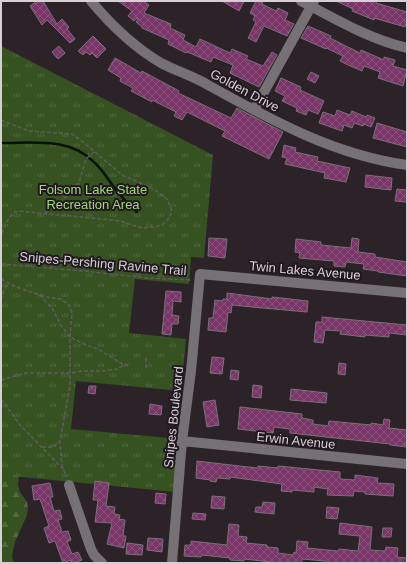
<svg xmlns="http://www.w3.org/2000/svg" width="408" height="564" font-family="Helvetica,sans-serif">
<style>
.forest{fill:url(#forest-firs)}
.park{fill:url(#park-tufts)}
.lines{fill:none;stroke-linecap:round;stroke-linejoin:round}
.stream{stroke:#071300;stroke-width:2.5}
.building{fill:url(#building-cross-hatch);stroke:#7b7178}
.path{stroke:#615a5f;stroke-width:1.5;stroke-dasharray:4 2;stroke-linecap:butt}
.minor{stroke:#757174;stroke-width:10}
.labels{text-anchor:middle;stroke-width:4;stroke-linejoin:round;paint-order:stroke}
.street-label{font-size:13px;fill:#d5d0d4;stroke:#21191f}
.park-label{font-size:13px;fill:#9ed973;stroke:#21191f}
</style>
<defs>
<pattern id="forest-firs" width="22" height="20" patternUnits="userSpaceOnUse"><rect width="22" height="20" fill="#355220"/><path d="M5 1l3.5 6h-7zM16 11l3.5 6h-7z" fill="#516a40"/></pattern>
<pattern id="park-tufts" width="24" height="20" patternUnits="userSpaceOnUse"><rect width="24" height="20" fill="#355220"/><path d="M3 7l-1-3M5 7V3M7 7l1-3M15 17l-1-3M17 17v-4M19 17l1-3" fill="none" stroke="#516a40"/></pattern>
<pattern id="building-cross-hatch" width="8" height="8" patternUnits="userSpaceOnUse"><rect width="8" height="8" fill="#793468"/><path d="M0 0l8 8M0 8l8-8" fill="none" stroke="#8b507d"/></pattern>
</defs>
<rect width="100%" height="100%" fill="#2b2328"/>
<path class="forest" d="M1 426 20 466 18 485 20 492 27 502 28 508 27 515 15 542 12 556 14 563H1Z"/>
<path class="park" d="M1 46 213 155 204 258 191 257 189 284 135 279 129 333 186 339 181 391 76 381 71 429 180 439 175 492 1 475Z"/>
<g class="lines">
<path class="stream" d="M1 143C34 143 70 137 95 163 105 172 112 187 122 197 126 202 132 207 137 212"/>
</g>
<path class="building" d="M37 1H43L57 24 62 19 69 27 67 29 75 39 70 43 47 20 42 25 30 6Z
M118 1H143L149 5 144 13 171 24 170 28 185 35 183 40 196 47 200 39 230 53 232 49 248 56 246 59 263 66 272 52 277 55 259 87 230 73 233 65 213 57 211 62 187 52 186 53 168 44 169 40 142 28V27L136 22 138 19 137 18 134 21 128 16 132 11Z
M222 1H244L239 11Z
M256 1H263L262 4 276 11 278 8 288 13 285 20 294 24 287 36 264 26 256 42 248 38 256 22 253 20 255 16 250 13Z
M336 1H377L376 3 407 12V20L405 27 374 18V20L352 11 353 9Z
M308 26 331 36 330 38 360 53 361 50 384 60V57L395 60 393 66 407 70 403 86 378 78 380 72 364 66 362 71 348 65 340 61 343 56 326 48V49L301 38Z
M93 36 106 49 97 58 92 53 90 55 86 52 83 55 78 51Z
M59 46 65 53 58 59 52 52Z
M115 58 141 73 142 71 179 91 178 93 231 118 237 108 283 132 269 159 222 136 225 131 187 112 182 120 174 116 176 112 152 100V102L131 91 133 88 120 81 121 78 108 70Z
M311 72 319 76 315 83 307 79Z
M281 78 301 87 300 90 324 101 318 114 308 110 306 115 296 111 297 108 282 101 285 96 275 91Z
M337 110 350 115 352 111 366 117 367 115 375 118 371 127 364 124 363 126 354 123 352 128 344 125 342 131 319 123 323 112 335 116Z
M377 123 407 132V147L373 138Z
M284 145 296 148 295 152 318 157 317 161 350 168 346 182 324 178 325 173 285 164 287 158 282 157Z
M366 175 392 178 391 190 365 187Z
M397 189 407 190V202L395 201Z
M209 238 227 239 225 258 208 256Z
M352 238 359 239 358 252 375 254V257L407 262V276L378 272V271L363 269 364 264 346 262 345 267 334 266V261L299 258 300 253 295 252 296 239 321 242V245L351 248Z
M166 291 181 292V302L173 301 172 315 179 316 178 324H172L171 335 162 334Z
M227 293 272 299V297L308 301 307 312 263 308H262L232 305 231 313 228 312 226 332 208 330 209 318H213L215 300 222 301 223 299H227Z
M322 317 407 325V335L389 333V337L365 335V337L340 334 341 331 325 330 323 343 314 342 316 322H322Z
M212 357 224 358 222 374 210 373Z
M339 363 346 364 345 375 338 374Z
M231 370 239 371 238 380 230 379Z
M253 385 262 386 261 398 252 397Z
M89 386H96L95 394 88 393Z
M291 389 327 393 326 403 290 400Z
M215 400 219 425 207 427 203 402Z
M150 404 162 406 161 415 149 414Z
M240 407 302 414V418L313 420V424L328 426 329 421 371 425V423L383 425 384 419 390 420 389 428 407 430V447L390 445V444L290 433V429L274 427 273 433 238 429Z
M197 461 257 468 258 466 278 468V466L340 472V479L355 480V475L378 478 377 483 394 484 393 496 365 494V492L354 491 353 496 327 495 328 489 314 487V492L292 490V492L281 491 282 484 230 477V479L217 478 216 482 210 481V480L196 478Z
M95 481 109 483 106 506 115 507 114 514 120 515 119 519 125 520 123 536H126L124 548 107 544 112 523 95 522 98 500H93Z
M50 483 53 497H50L54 511 60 510 62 519 58 520 62 532 68 531 71 540 67 542 72 554 78 552 82 560 74 563H72L71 560 63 563 55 541 49 543 44 528 49 526 40 499 34 500 32 486Z
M156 493 166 494 165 504 155 503Z
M212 496 225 497 224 509 211 508Z
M263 502 275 503 274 514 255 512 256 507H262Z
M327 507 339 508 337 519 326 518Z
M193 513 206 514 205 520 192 519Z
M340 523 372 527 370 550 385 551 386 547 398 548 397 557 407 558V563H324L325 561 302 559V563H271V562L244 559V561L230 560V558L202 555 201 557 184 556 185 545H191V541L227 545 229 524 239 525 238 536 247 537 246 543 267 545V547L278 548V553L293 555 294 552 296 553 297 541 308 542 307 548 338 551 339 549 358 551 360 536 339 534Z
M383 528H392L391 537H382Z
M148 538 163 539 162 552 147 550Z
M127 543 143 545 142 555 126 554Z"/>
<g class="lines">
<path class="path" d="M1 120 29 131 72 134 83 142 122 175 155 190 167 199 172 211 170 217 162 225 153 227 142 228 120 221 102 219 18 211C8 214 5 227 1 235
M45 213 75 190 78 186 85 162 86 159 94 152
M1 264 84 271 147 278 191 280
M1 279 16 287 40 295 54 311 60 324 70 337 84 344 98 349 124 365 131 364
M40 295 47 297 61 299 69 305 71 309 72 314 70 337V386L60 441 61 457 63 469 67 477
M1 300 5 288 8 283
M146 358V369
M1 380 26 373H70L83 371H103L117 369 124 365
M1 399 20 425 63 469
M42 447H53L60 441"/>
<path class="minor" d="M91 1C111 25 134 47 161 63 176 71 193 76 208 85 271 120 334 155 407 165
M301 1C335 19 369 39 407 48
M254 110 314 1
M182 441 407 464
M69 485 91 549 94 555 102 563
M172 563 182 441 191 371 200 274 407 293"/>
</g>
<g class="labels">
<g class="street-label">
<text transform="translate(245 90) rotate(28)" y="5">Golden Drive</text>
<text transform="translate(103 263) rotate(5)" y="5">Snipes-Pershing Ravine Trail</text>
<text transform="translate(305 270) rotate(5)" y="5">Twin Lakes Avenue</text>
<text transform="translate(173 417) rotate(-84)" y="5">Snipes Boulevard</text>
<text transform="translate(296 440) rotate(6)" y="5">Erwin Avenue</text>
</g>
<g class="park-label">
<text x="93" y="194">Folsom Lake State<tspan x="93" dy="15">Recreation Area</tspan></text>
</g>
</g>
<rect width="408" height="564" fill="none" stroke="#d5d0d4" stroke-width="4"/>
</svg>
